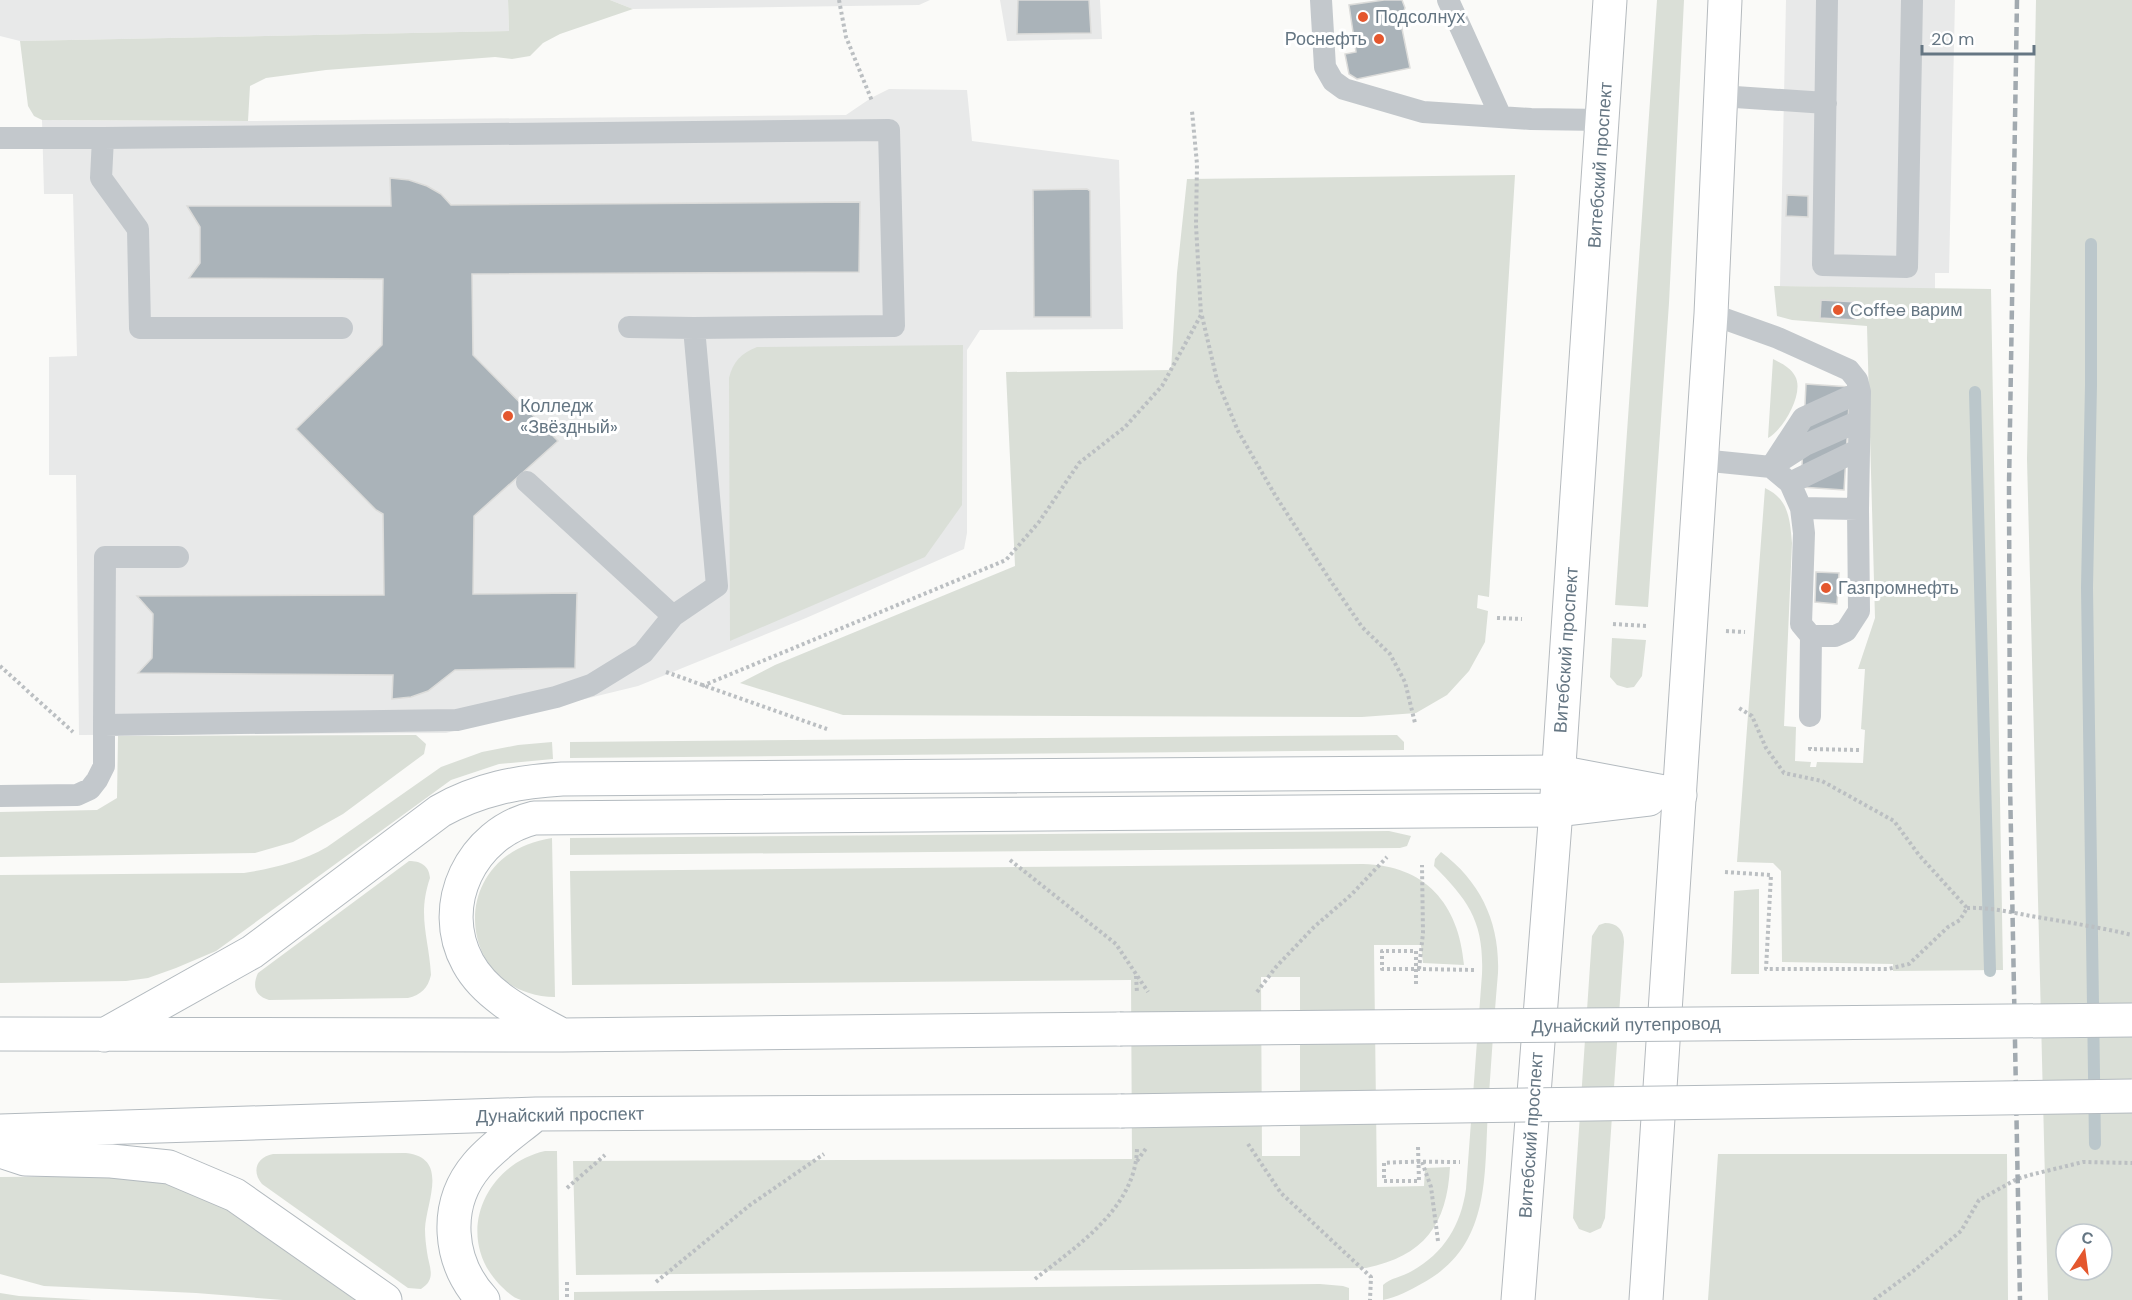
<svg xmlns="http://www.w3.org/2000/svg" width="2132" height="1300" font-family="'DM Sans',sans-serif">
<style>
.built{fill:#e8e9e9}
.green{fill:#dadfd7;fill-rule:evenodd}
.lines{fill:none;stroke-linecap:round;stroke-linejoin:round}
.stream{stroke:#bbc7cb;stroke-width:12}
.building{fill:#aab3b9;stroke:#dcdcda;stroke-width:1.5}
.secondary-casing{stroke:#b3babf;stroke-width:35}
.primary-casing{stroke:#b5babe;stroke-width:35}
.path{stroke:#bbbfc2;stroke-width:4;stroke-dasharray:3 3;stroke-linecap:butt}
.lane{stroke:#c3c8cc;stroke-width:22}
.secondary{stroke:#fff;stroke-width:33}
.primary{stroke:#fff;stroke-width:33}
.rail{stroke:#a2aab0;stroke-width:4.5;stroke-dasharray:9 4.5;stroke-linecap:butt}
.secondary-bridge-casing{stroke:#b3babf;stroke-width:35;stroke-linecap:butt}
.secondary-bridge{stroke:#fff;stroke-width:33}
.poi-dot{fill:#e4572e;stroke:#fff;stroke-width:2}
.labels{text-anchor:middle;stroke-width:6;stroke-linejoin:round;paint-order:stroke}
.poi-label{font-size:18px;fill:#657683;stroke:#fff;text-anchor:start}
.street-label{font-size:18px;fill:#657683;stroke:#fff}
</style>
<rect width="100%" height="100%" fill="#fafaf8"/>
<path class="built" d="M0 0H508L509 31 20 41 0 36Z
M610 0H930L919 5 633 9Z
M1000 0H1100L1102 39 1007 41Z
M1786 0H1955L1949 273H1935V289L1780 286Z
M889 89 967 90 972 141 1119 160 1123 329 980 330 967 350V533L964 549 806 618 638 686 446 733 79 735 76 475H49V357L77 356 73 194H44L42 120 248 121 846 115 871 98Z"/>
<path class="green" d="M508 0H610L633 9 560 34 543 43 530 56 512 59 495 57 326 70 266 78 250 86 248 121 42 120 34 116 28 106 20 41 509 31Z
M1657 0H1684L1669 303 1648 607 1615 605Z
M2036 0H2132V1300H2048L2027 459ZM2066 1234H2102V1270H2066Z
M1515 175 1489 597 1478 595 1477 608 1488 611 1485 642 1469 671 1447 695 1416 713 1362 717 843 715 740 683 775 665 1015 566 1006 372 1171 370 1177 273 1187 179Z
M1774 286 1991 289 2003 970 1893 971V964L1782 962 1781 871 1773 863 1737 862 1765 488C1789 499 1790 520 1792 543L1784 726 1796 727 1795 761 1811 762 1810 767H1816L1817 762 1863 763 1865 730 1861 729 1865 669H1858L1875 618 1867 326 1792 320 1777 316Z
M963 345 962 505 925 557 730 641 729 378C733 362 741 353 757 347Z
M1773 359C1781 363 1791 368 1795 376 1805 393 1783 430 1768 438Z
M1612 638 1646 640 1642 676 1634 687 1627 688 1617 685 1610 677Z
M416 735 426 744 424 754 343 814 293 842 255 853 0 857V812L97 810 117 798 118 736Z
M1397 735 1404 742V750L570 758V742Z
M552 742 553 759 499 764 451 780 216 951 176 968 148 978 126 981 0 983V875L244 873C274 868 301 862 327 847L441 767 482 752 518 745Z
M1389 831 1411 836 1407 846 1400 848 570 855V838Z
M552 838 555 997C456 996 442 855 552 838Z
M1441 852C1481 882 1500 923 1498 973 1494 1019 1491 1065 1488 1110 1484 1178 1491 1247 1421 1284 1409 1291 1397 1297 1383 1300V1285C1390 1278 1402 1277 1412 1271 1444 1253 1461 1225 1466 1189L1482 974C1484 922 1469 901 1434 866L1435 859Z
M409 861C420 861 429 865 430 878 417 916 429 938 431 975 428 988 421 995 408 998L269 1000C255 996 252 986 258 973Z
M1363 864C1425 865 1459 904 1464 965L1423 963 1421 945H1374L1377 1187 1424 1186 1425 1168 1450 1167C1447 1225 1424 1256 1366 1268L576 1275 573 1161 1132 1159 1131 980 572 985 570 871ZM1261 977H1300V1156H1262Z
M1759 889V974H1731L1734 891Z
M1605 923C1617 923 1624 930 1624 942L1605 1218 1601 1228 1590 1233 1579 1229 1573 1218 1592 936 1599 925Z
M545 1151H557L559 1300C547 1300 533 1300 521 1300 513 1298 505 1290 499 1284 454 1236 484 1165 545 1151Z
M406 1153C450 1158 426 1202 425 1229 425 1237 426 1245 427 1252 429 1267 437 1279 421 1289L408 1288 262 1184C251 1171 257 1157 273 1154Z
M1718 1154H2007L2008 1300H1708Z
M129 1176 172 1183 221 1206 355 1300H283L196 1293 44 1286 0 1274V1177Z
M1320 1284 1343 1286 1349 1288V1300H574V1292Z
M0 1293 19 1296 92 1300H0Z"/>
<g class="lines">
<path class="stream" d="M2091 244V385L2087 588 2095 1144
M1975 392 1990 971"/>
</g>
<path class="building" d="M1018 0H1089L1091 33 1017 34Z
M1384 0H1402L1405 8 1400 19 1410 68 1357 79 1349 74 1345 54 1356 52 1349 5Z
M390 178 409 180 427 186 441 194 451 205 860 202 859 272 472 274 473 355 558 441 474 516 473 594 577 593 575 668 455 670 428 691 411 697 392 699 393 675 138 673 152 658 153 614 137 596 384 595 383 514 376 510 296 429 382 345 383 279 189 278 200 263V227L187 206H391Z
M1087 189 1090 191 1091 317H1034L1033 190Z
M1787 195 1808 196V217L1786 216Z
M1821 300 1857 302 1856 320 1820 318Z
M1806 384 1850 387 1844 490 1801 487Z
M1816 572 1839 573 1837 604 1815 602Z"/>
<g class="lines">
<defs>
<path id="secondary" d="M0 1034 562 1035 1120 1029
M104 1035 252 952 440 811C479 789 517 782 562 779L1558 772 1680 795
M562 1035C529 1017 487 998 468 963 436 905 472 833 534 818L1556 810 1649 799
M0 1131 536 1114 1121 1111
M0 1151 25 1159 111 1161 169 1167 235 1195 385 1300
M483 1300C448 1262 443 1205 477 1165 493 1146 517 1130 536 1114"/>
<path id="primary" d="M1518 1300 1556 810 1610 0
M1646 1300 1711 314 1725 0"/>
</defs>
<use href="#secondary" class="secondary-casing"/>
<use href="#primary" class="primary-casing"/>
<path class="path" d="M839 0 846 37 872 101
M1202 316 1217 380 1238 431 1275 495 1330 580 1362 627 1390 654 1405 682 1415 723
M1497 618 1522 619
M1613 624 1647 626
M1726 631 1745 632
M0 666 73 732
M666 672 827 729
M702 686 1006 560 1039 522 1079 463 1125 427 1162 386 1201 315 1196 225 1197 164 1192 111
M1810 747V749L1859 750
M1010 860 1116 944 1148 992
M1725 872 1771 875 1766 969H1888L1909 964 1948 927 1960 920 1967 908 1919 855 1894 821 1822 781 1784 773 1766 748 1752 716 1739 708
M1967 908C1988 907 2010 912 2031 916 2065 922 2099 927 2132 935
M1419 969 1423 933 1422 865
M1136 976 1137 993
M1416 984V951H1382V969H1419L1475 970
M1257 992 1276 967 1314 927 1351 895 1387 857
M1248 1144 1281 1193 1371 1277 1370 1300
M1418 1147 1419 1181H1384V1163C1409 1161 1435 1162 1460 1162
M1137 1161 1147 1147
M1422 1162 1431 1187 1438 1241
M567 1188 605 1155
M1035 1279C1077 1246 1137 1207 1137 1147
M567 1282V1300
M656 1282 750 1205 824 1154
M1874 1300 1912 1272 1961 1231 1979 1200 2017 1179 2030 1175 2083 1162 2132 1163"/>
<path class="lane" d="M1321 0 1325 67 1333 81 1344 89 1423 112 1531 119 1603 120
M1448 0 1501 117
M1827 0 1823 265 1907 267 1912 0
M1720 96 1826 103
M0 138H103L101 178 138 229 140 328H342
M103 138 889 130 894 326 694 328 629 327
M1711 314 1778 338 1849 370 1857 380 1860 392 1858 509 1859 611 1846 631 1835 636H1811L1801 624 1804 533 1801 508
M1701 460 1771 467 1790 483 1801 508 1858 509
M1777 463 1805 445 1859 421
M1771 467 1803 418 1860 392
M527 482 673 616 717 586 694 328
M1790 483 1858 450
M178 557H105L104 725 457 720 556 697 591 685 643 653 673 616
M1810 716 1811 636
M0 796 77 795 90 789 97 780 104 766V725"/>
<use href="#secondary" class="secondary"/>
<use href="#primary" class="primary"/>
<path class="rail" d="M2017 0 2009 486 2010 783 2020 1300"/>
<defs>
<path id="secondary-bridge" d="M1120 1029 2132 1020
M1121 1111 2132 1096"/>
</defs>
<use href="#secondary-bridge" class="secondary-bridge-casing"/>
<use href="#secondary-bridge" class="secondary-bridge"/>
</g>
<g class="poi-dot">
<circle cx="1363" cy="17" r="6"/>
<circle cx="1379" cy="39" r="6"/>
<circle cx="1838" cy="310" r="6"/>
<circle cx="508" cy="416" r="6"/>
<circle cx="1826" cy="588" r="6"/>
</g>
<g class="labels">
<g class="poi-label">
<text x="1375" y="23">Подсолнух</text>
<text x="1367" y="45" text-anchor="end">Роснефть</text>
<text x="1850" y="316">Coffee варим</text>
<text x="520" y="412">Колледж<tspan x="520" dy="21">«Звёздный»</tspan></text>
<text x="1838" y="594">Газпромнефть</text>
</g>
<g class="street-label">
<text transform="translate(1600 165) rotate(-86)" y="6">Витебский проспект</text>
<text transform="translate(1566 650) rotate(-86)" y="6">Витебский проспект</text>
<text transform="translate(1626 1025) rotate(-1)" y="6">Дунайский путепровод</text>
<text transform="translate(560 1115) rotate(-1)" y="6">Дунайский проспект</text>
<text transform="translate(1531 1135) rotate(-86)" y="6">Витебский проспект</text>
</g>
</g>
<g transform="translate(2084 1252) rotate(13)"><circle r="28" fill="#ffffff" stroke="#c1c8cd" stroke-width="1.5"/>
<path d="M0-4.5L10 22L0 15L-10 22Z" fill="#e4572e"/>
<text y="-9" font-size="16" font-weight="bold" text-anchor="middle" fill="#657683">С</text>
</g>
<path d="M1922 45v9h112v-9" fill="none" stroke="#657683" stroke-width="3"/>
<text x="1931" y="45" font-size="18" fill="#657683" stroke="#ffffff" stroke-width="4.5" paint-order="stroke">20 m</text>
</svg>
